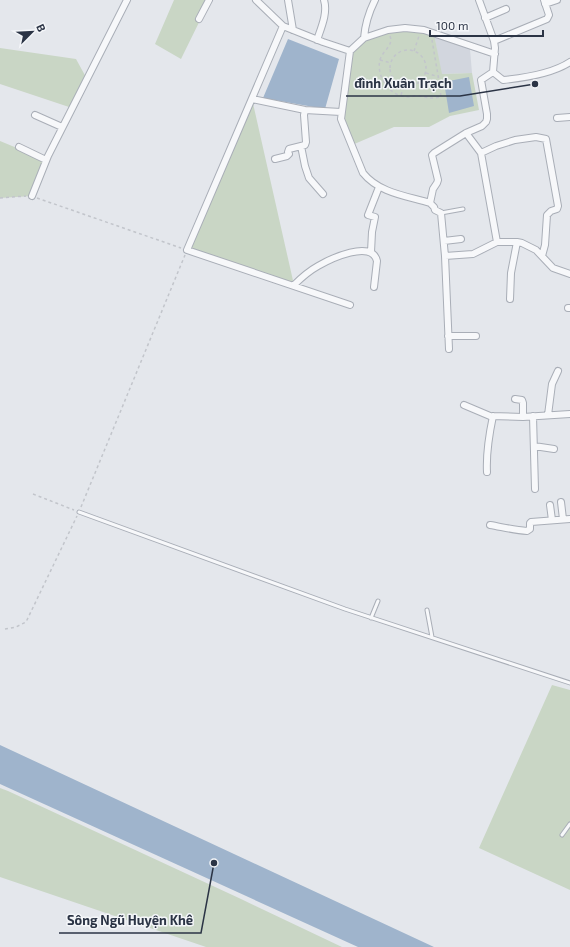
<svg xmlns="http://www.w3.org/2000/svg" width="570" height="947" font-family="'Exo 2',sans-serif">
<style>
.built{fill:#d2d6de}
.green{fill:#c9d6c5}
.water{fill:#9fb4cc}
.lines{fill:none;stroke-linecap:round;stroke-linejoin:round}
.lane-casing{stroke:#a9aeb7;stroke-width:5}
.street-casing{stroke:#a9aeb7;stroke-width:8}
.path{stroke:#c2c5cb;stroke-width:1.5;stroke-dasharray:3 3;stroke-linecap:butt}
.lane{stroke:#f7f8fa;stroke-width:3}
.street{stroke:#f7f8fa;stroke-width:6}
.leader{fill:none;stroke:#2b3445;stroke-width:1.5}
.callout-dot{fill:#2b3445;stroke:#f4f6f9;stroke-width:1.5}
.callout-label{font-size:13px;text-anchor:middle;font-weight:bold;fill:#2b3445;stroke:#f4f6f9;stroke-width:3;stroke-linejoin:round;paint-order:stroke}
</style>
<rect width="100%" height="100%" fill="#e4e7ec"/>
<path class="built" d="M434 34 470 49 472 73 441 74Z"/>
<path class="green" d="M174 0H210L181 59 155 44Z
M405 28 434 34 442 74 472 73 479 110 450 116 429 127H394L352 145 341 119 350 51 364 38Z
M0 48 76 59 87 79 72 108 0 84Z
M252 99 294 285 187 250Z
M0 141 46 160 32 196 0 198Z
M552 685 570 690V890L479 848Z
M0 788 8 791 241 899 342 947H206L0 877Z"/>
<path class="water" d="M288 39 339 59 325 109 263 98Z
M469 77 474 106 449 113 444 82Z
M0 745 434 947H358L0 784Z"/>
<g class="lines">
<defs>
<path id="lane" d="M441 213 463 209
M79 512 345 609 570 683
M427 610 432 637
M371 618 378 601
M562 835 570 824"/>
<path id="street" d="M256 0 283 26 323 42 350 51 364 38 388 30 405 28 424 30 495 54
M288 0 293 30
M479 0 494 41 495 48 493 72
M545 4 557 0
M485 18 506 9
M199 19 209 0
M283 26 187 250 350 305
M364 38C365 25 369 12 375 0
M317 40C321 28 328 13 324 0
M494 41 547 19 549 15 544 0
M350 51 341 119 363 173C379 193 407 196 430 203L434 207 435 210 441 213 445 256 449 349
M493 72 503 80C523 78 552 74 570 62
M252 99 305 110 341 112
M35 115 62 127
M557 118 570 117
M466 133 481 153 497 242
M301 146 305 166 309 178 323 194
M19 147 46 160
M481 153 496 146 515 140 536 137 546 139 558 206 557 209 551 211 547 215 545 245 542 256
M275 159 287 156 289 154 288 152 289 149 305 145 306 142 304 115 305 110
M32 196 48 156 127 0
M430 203 433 189 437 183 438 180 432 155 434 153 466 133 482 126 486 122 487 119V114L481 80 493 72
M444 241 461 239
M371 252 372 232 375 217 368 215 379 187
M445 256 473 254 497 242H517L522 243 536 250 553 268 570 274
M294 285C301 278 309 271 318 266 330 259 372 239 377 261L374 287
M510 299 511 273 517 242
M568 308H570
M448 336H476
M515 399 522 400 523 403V417
M464 405 490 416 523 417 570 414
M548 415 552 384 558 371
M533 416 535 489
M534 446 554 449
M487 472C486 453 489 435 493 416
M561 502 563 519
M550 505 552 520
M490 525C502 527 514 530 527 531L530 529V523L531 522 570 519"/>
</defs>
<use href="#lane" class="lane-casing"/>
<use href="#street" class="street-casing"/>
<path class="path" d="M390 36C394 46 382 51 380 60 376 75 388 93 402 96 405 97 408 97 411 97 414 96 417 95 420 96 431 98 430 99 441 97L439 81 432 40
M390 68a18 18 0 1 1 36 0a18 18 0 1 1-36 0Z
M414 51 419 36
M380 60 391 63
M426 73 439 77
M401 95 404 85
M0 198 26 196
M37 198 181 248
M33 494 74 510
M81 507 185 255
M5 629 16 627 26 622 77 516"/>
<use href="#lane" class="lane"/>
<use href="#street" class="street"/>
</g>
<path class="leader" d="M535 84L460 96H346M214 863L201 933H59"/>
<g class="callout-dot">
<circle cx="535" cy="84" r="4"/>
<circle cx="214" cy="863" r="4"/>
</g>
<g class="callout-label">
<text x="403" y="88">đình Xuân Trạch</text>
<text x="130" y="925">Sông Ngũ Huyện Khê</text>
</g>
<g transform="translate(32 32) rotate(66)" stroke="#f4f6f9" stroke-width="3" paint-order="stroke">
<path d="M0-3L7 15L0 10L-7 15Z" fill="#2b3445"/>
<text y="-6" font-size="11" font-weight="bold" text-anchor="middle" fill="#2b3445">B</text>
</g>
<path d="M430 30v6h113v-6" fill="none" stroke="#2b3445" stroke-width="2"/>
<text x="436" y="30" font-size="12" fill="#2b3445" stroke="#f4f6f9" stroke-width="3" paint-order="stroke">100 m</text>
</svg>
